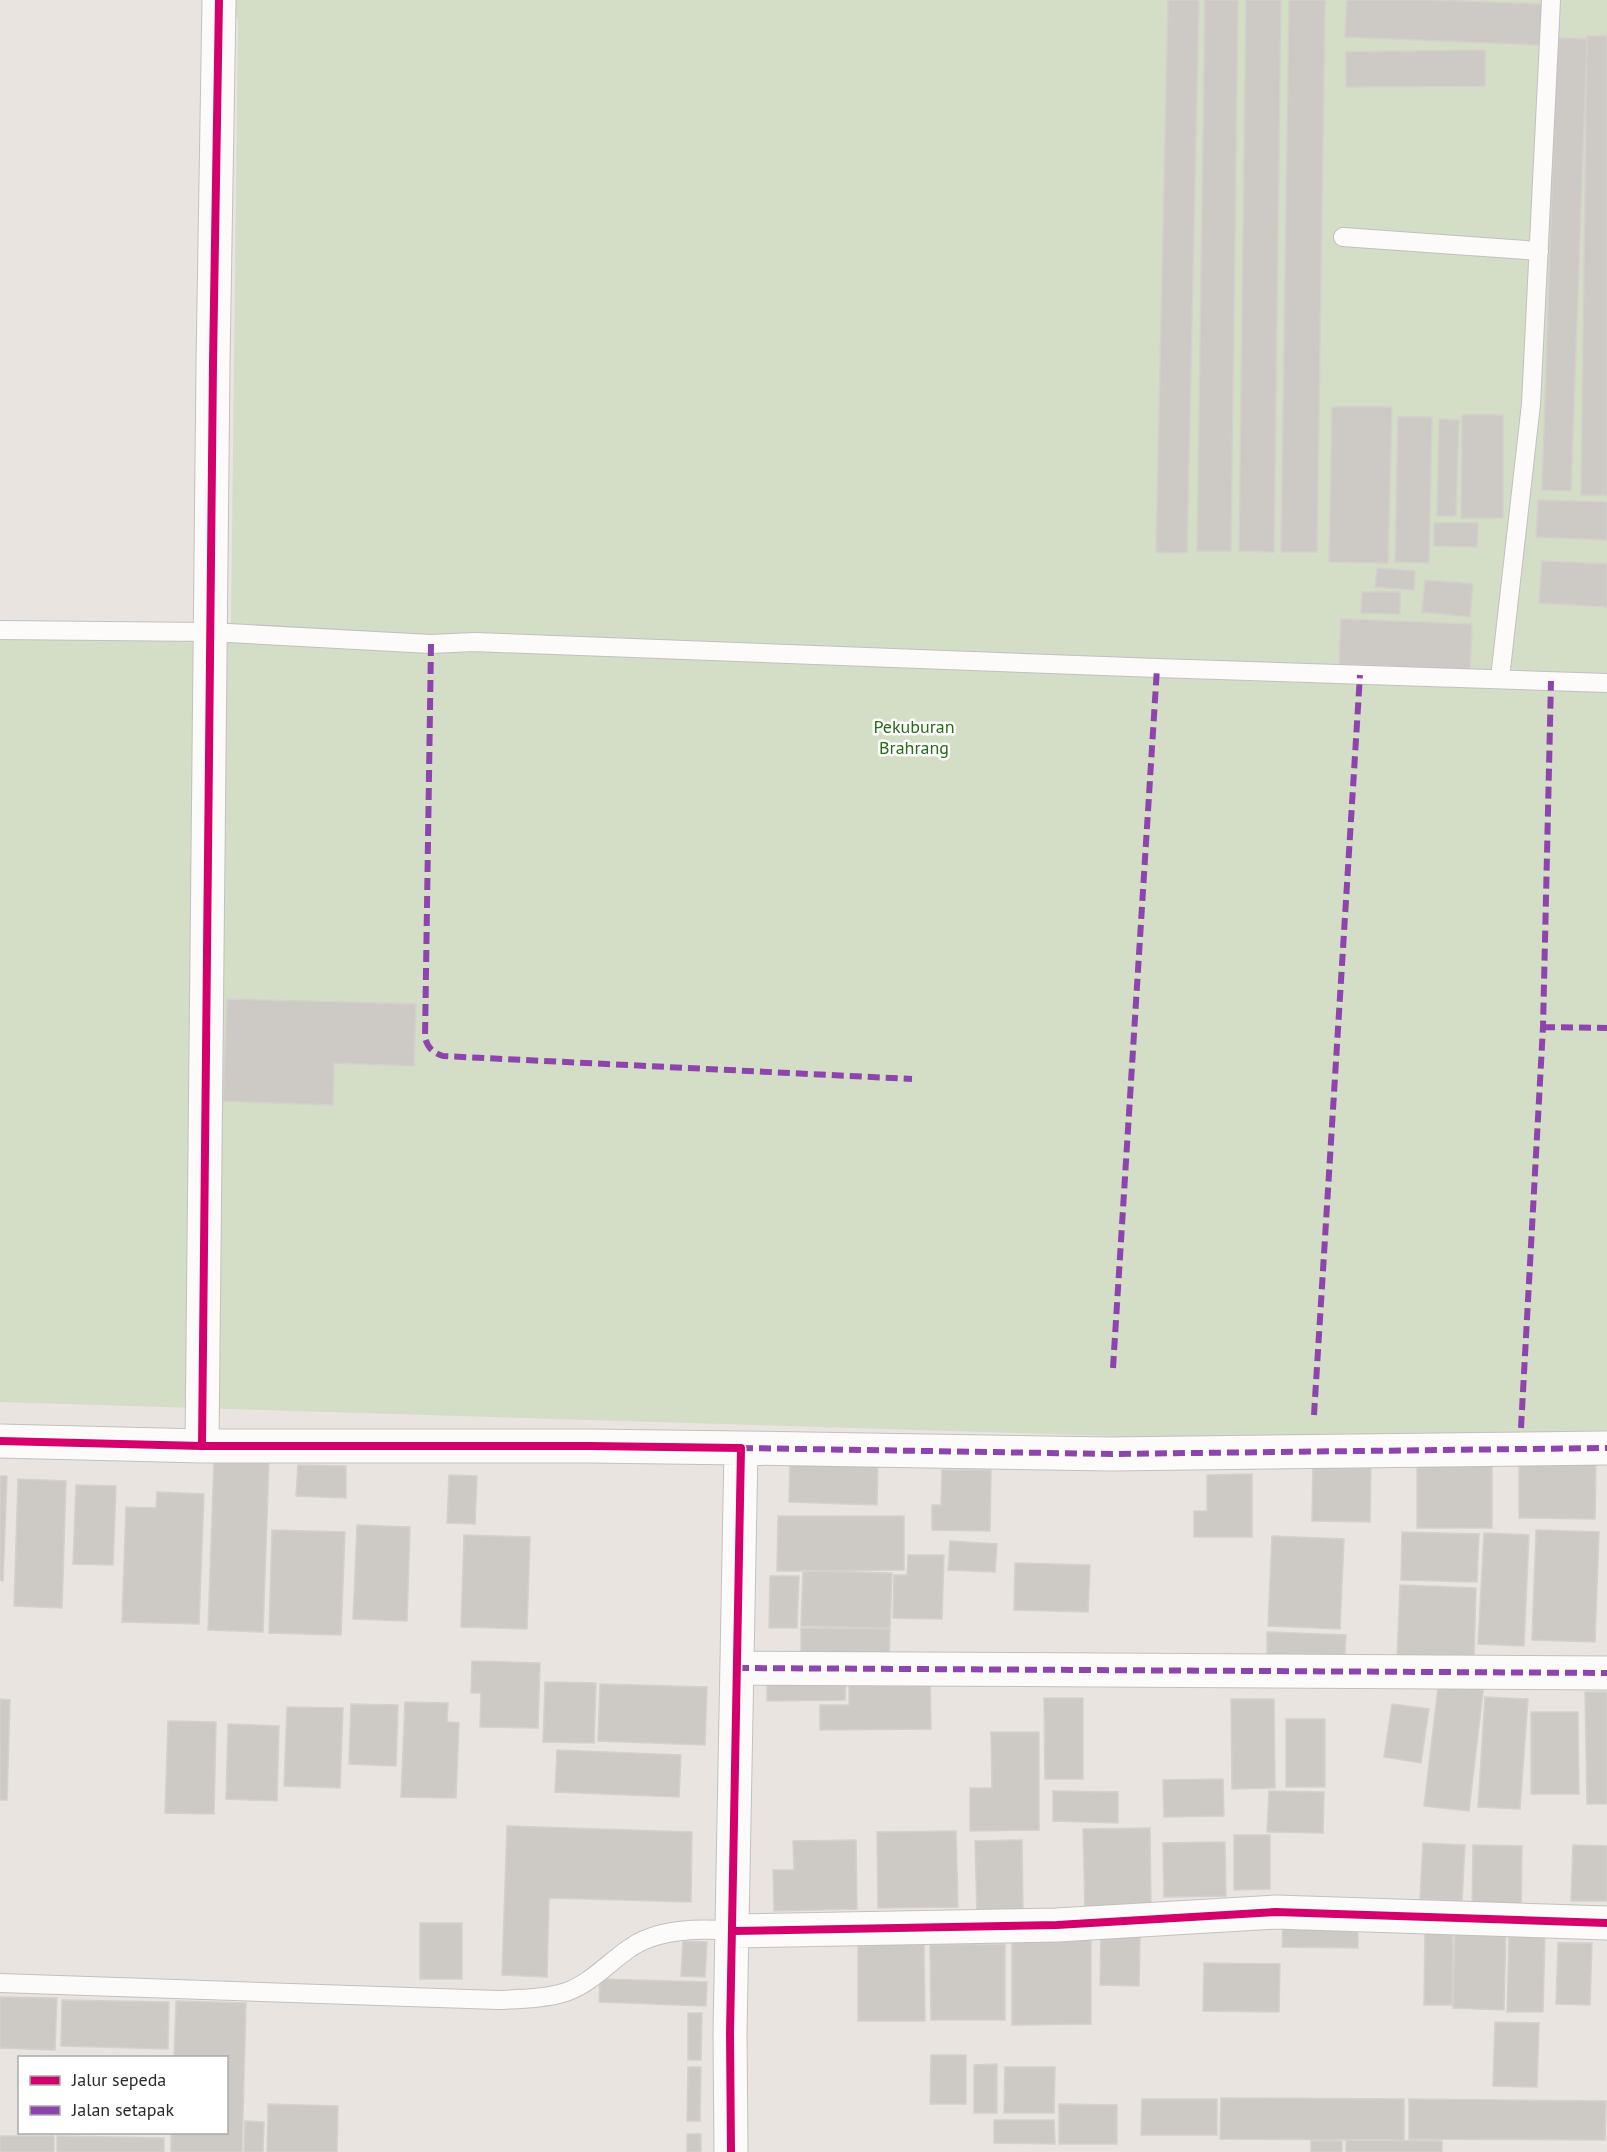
<svg xmlns="http://www.w3.org/2000/svg" width="1607" height="2152" font-family="'PT Sans',sans-serif">
<style>
.cemetery{fill:#d4ddc6}
.building{fill:#cdcac6;stroke:#d4d0cb;stroke-width:1.5}
.lines{fill:none;stroke-linecap:round;stroke-linejoin:round}
.service-casing{stroke:#c2c0c1;stroke-width:20}
.minor-casing{stroke:#c2c0c1;stroke-width:35}
.service{stroke:#fcfbfa;stroke-width:18}
.minor{stroke:#fcfbfa;stroke-width:33}
.quiet{stroke:#8e44ad;stroke-width:6;stroke-dasharray:12 6;stroke-linecap:butt}
.cycleway-casing{stroke:#fff;stroke-width:11}
.cycleway{stroke:#d6006c;stroke-width:8}
.labels{text-anchor:middle;stroke-width:5;stroke-linejoin:round;paint-order:stroke}
.park-label{font-size:18px;fill:#266b15;stroke:#fff}
</style>
<rect width="100%" height="100%" fill="#e9e4df"/>
<path class="cemetery" d="M228 0H1607V1451L0 1402V633L231 624 238 20Z"/>
<path class="building" d="M1168 0H1199L1187 553 1156 552Z
M1205 0H1238L1231 551H1197Z
M1246 0H1281L1274 552 1239 551Z
M1289 0H1325L1317 552H1281Z
M1347 0H1429L1543 4 1541 45 1345 37Z
M1587 36H1607V495H1581Z
M1557 38 1587 39 1571 491 1542 490Z
M1485 50V86L1346 87V52Z
M1332 407H1392L1388 563 1329 562Z
M1462 415H1503V518H1461Z
M1398 417H1432L1429 563 1395 562Z
M1439 419 1459 420 1456 516H1437Z
M1538 500 1607 502V540L1536 537Z
M1434 523H1478L1477 547 1434 546Z
M1542 561 1607 564V607L1539 603Z
M1377 568 1415 571 1414 590 1375 587Z
M1425 580 1473 584 1470 617 1422 612Z
M1362 592H1400V614L1361 613Z
M1341 619 1472 624 1470 670 1339 664Z
M227 999 416 1004 414 1066 334 1063 333 1105 223 1101Z
M790 1457 878 1459 877 1505 789 1502Z
M214 1460 269 1461 263 1632 208 1630Z
M1313 1460 1371 1461 1370 1522 1312 1521Z
M1417 1461H1492V1528H1417Z
M1519 1461H1596L1595 1519 1519 1518Z
M298 1465 346 1466V1498L296 1496Z
M942 1470H991L990 1531 932 1530V1505H941Z
M1252 1474V1537H1194V1511H1207V1475Z
M449 1475 477 1476 475 1524 447 1523Z
M0 1476H7L3 1581 0 1580Z
M18 1479 66 1481 62 1608 14 1606Z
M76 1485 116 1486 113 1565 73 1564Z
M157 1492 204 1494 199 1624 122 1622 126 1507 156 1508Z
M778 1516H904V1570L777 1571Z
M357 1525 410 1527 407 1621 353 1619Z
M272 1530 345 1532 341 1635 269 1633Z
M1536 1530 1599 1532 1595 1642 1532 1640Z
M1402 1532 1479 1534 1477 1582 1401 1580Z
M1484 1533 1529 1535 1524 1646 1478 1644Z
M464 1535 530 1537 527 1629 461 1627Z
M1272 1536 1344 1539 1340 1629 1268 1626Z
M950 1541 997 1544 995 1572 948 1570Z
M908 1555H944L942 1619 893 1618 894 1575H907Z
M1015 1563 1090 1565 1088 1612 1014 1610Z
M803 1571 892 1573 890 1628 801 1626Z
M770 1576H799L797 1628H769Z
M1400 1585 1476 1588 1474 1660 1397 1657Z
M801 1628 890 1629 889 1663 801 1662Z
M1267 1632 1346 1635 1344 1670 1267 1667Z
M472 1661 540 1663 538 1728 480 1727 481 1693H471Z
M930 1673 931 1729 820 1730V1705H849V1674Z
M767 1674H846L845 1700 767 1701Z
M1439 1679 1484 1684 1469 1811 1424 1806Z
M545 1682 596 1683 594 1743 543 1742Z
M600 1684 707 1687 705 1745 598 1741Z
M1585 1692H1607V1804H1587Z
M1485 1697 1528 1699 1520 1809 1478 1807Z
M1044 1698H1083V1779H1045Z
M0 1699 10 1700 7 1800H0Z
M1231 1699H1274L1275 1788 1232 1789Z
M405 1702 448 1703 447 1722 459 1723 456 1798 401 1797Z
M351 1704 398 1705 396 1766 349 1764Z
M1392 1704 1429 1709 1421 1763 1384 1757Z
M287 1707 343 1708 340 1788 284 1786Z
M1531 1712H1578L1579 1794H1531Z
M1286 1719H1325V1787H1286Z
M168 1721 216 1722 214 1814 165 1813Z
M228 1724 279 1726 277 1801 226 1799Z
M991 1732H1039V1830L970 1831V1788H992Z
M557 1750 681 1755 679 1797 555 1792Z
M1223 1779 1224 1816 1164 1817 1163 1780Z
M1053 1791 1118 1792V1823L1053 1821Z
M1269 1791 1324 1792 1323 1833 1267 1832Z
M507 1826 692 1832 691 1902 549 1898 547 1977 502 1975Z
M1150 1828 1151 1908 1085 1909 1083 1829Z
M956 1831 958 1907 878 1908 877 1832Z
M1234 1835H1270V1889L1234 1890Z
M856 1840 857 1909 774 1911 773 1870H794L793 1841Z
M1022 1840 1023 1914H977L975 1841Z
M1225 1842 1226 1896 1164 1897 1163 1843Z
M1423 1843 1465 1845 1462 1901 1420 1899Z
M1473 1845 1522 1846 1521 1914 1472 1913Z
M1573 1845 1607 1846V1901H1571Z
M1283 1921 1358 1922V1948L1282 1947Z
M420 1923H462V1979H420Z
M1455 1926 1506 1927 1504 2010 1453 2008Z
M1425 1930H1453L1452 2005H1424Z
M1101 1934 1140 1935 1139 1986 1100 1985Z
M1509 1934H1545L1543 2012H1507Z
M1091 1939V2024L1012 2025V1940Z
M683 1941 707 1942 705 1977 681 1976Z
M924 1943 925 2021H858V1944Z
M1558 1943H1592L1590 2005 1556 2004Z
M1005 1944V2020H931L930 1945Z
M1204 1963 1280 1964 1279 2012 1203 2011Z
M600 1979 707 1982 706 2006 599 2002Z
M0 1997 57 1998 55 2050 0 2048Z
M62 2000 169 2002 168 2049 61 2046Z
M176 2001 246 2003 242 2152H171V2132H226V2058H174Z
M688 2013H702L701 2060H688Z
M1495 2022 1539 2023 1537 2087 1493 2086Z
M931 2055H966V2104H930Z
M997 2064V2113H974V2065Z
M688 2067H701L700 2121H687Z
M1005 2067H1055L1054 2113H1004Z
M1221 2098 1404 2099V2140L1220 2139Z
M1142 2099H1217V2135H1141Z
M1409 2099 1606 2101 1605 2140 1409 2139Z
M268 2104 338 2106 337 2152H267Z
M1059 2104 1117 2105V2144H1059Z
M994 2120H1054L1055 2144 994 2143Z
M245 2121 264 2122 263 2152H244Z
M687 2134H701V2152H687Z
M0 2136H54V2152H0Z
M57 2136 164 2138V2152H57Z
M1346 2140 1442 2141V2152H1346Z
M1311 2141H1342V2152H1311Z"/>
<g class="lines">
<defs>
<path id="service" d="M1343 237 1539 251
M0 630 210 632 431 644 474 642 1157 668 1607 683
M1500 678 1531 404 1551 0
M0 1983 498 2000C520 1999 544 1999 566 1992 590 1984 609 1962 630 1948 657 1929 700 1928 732 1931"/>
<path id="minor" d="M0 1441 202 1446H590L741 1448 730 2033 731 2152
M202 1446 213 363 219 0
M741 1448 1111 1454 1607 1448
M737 1668 1607 1673
M732 1931 1057 1925 1276 1912 1607 1923"/>
</defs>
<use href="#service" class="service-casing"/>
<use href="#minor" class="minor-casing"/>
<use href="#service" class="service"/>
<use href="#minor" class="minor"/>
<path class="quiet" d="M431 644 425 1038C428 1048 432 1052 443 1056L912 1079
M1543 1027 1607 1028
M1113 1368 1157 668
M1314 1415 1360 675
M1521 1428 1543 1027 1551 681
M741 1448 1111 1454 1607 1448
M737 1668 1607 1673"/>
<defs>
<path id="cycleway" d="M0 1441 202 1446H590L741 1448 730 2033 731 2152
M202 1446 213 363 219 0
M732 1931 1057 1925 1276 1912 1607 1923"/>
</defs>
<use href="#cycleway" class="cycleway-casing"/>
<use href="#cycleway" class="cycleway"/>
</g>
<g class="labels">
<g class="park-label">
<text x="914" y="733">Pekuburan<tspan x="914" dy="21">Brahrang</tspan></text>
</g>
</g>
<rect x="18" y="2056" width="210" height="78" fill="#ffffff" stroke="#aaaaaa" stroke-width="1.5"/>
<rect x="30" y="2076" width="30" height="9" fill="#d6006c" stroke="#aaaaaa" stroke-width="1.5"/>
<text x="72" y="2086" font-size="18" fill="#2a2a2a">Jalur sepeda</text>
<rect x="30" y="2106" width="30" height="9" fill="#8e44ad" stroke="#aaaaaa" stroke-width="1.5"/>
<text x="72" y="2116" font-size="18" fill="#2a2a2a">Jalan setapak</text>
</svg>
